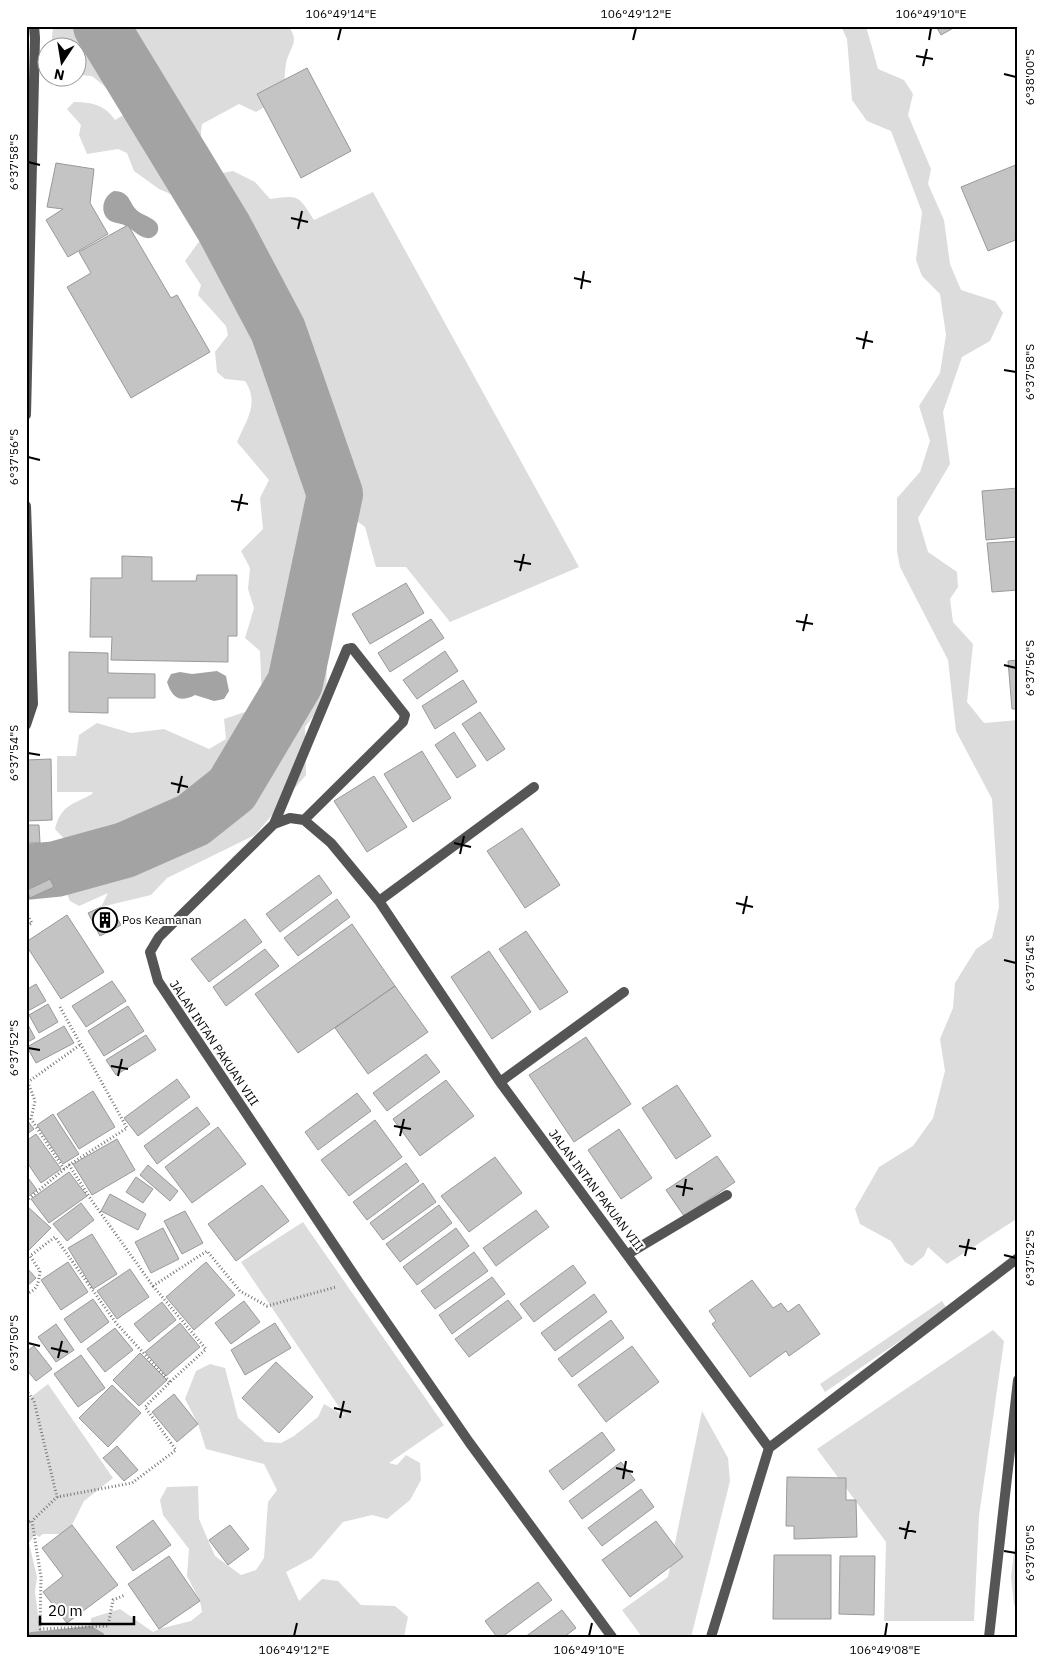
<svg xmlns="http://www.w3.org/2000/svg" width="1044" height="1663" font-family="'IBM Plex Sans',sans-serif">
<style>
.green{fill:#dcdcdc}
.water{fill:#a3a3a3}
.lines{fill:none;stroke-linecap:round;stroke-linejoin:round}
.stream{stroke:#a3a3a3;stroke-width:10}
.river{stroke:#a3a3a3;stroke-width:56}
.building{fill:#c4c4c4;stroke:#999}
.path{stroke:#777;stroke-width:3;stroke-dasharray:1 2.5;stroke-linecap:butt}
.minor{stroke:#555;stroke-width:10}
.ticks{fill:none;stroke:#000;stroke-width:2}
.labels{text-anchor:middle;stroke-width:4;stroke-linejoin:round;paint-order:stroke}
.poi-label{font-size:12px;fill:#000;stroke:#fff;text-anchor:start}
.street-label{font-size:12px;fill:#000;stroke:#fff}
.neatline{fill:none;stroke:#000;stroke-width:2}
.ticks-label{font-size:12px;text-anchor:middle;fill:#000}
</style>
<rect width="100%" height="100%" fill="#fff"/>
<path class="green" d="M53 26H288C301 42 289 48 286 63 284 74 285 85 284 96L256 112 239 104 202 124C199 142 202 161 212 175L233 171 255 182 270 199C299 195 298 195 314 220L373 192 579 567 450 622 406 567H376L365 527 342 510 336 544 321 573 336 621 327 663 326 700 305 727 306 775 255 835 167 878 151 895 101 907 108 893 79 906 70 901 56 869 71 854 69 844 55 829C61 805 72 805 92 794L93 792H57V756H76L79 735 97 723 131 733 164 729 209 749 226 739 224 719 257 708 262 699 260 651 245 638 254 608 248 589 250 568 241 551 263 529 260 498 269 480 237 442C246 421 260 403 245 381L225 379 217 372 215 352 228 335 226 326 198 295 201 285 185 261 203 236 200 216 187 201 159 189 134 171 127 153 118 149 87 154 79 135 81 125 67 109 74 102C92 102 105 105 115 120L125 114V103L92 76 78 75V48H51Z
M841 26H866L878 69 904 80 913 94 908 115 931 169 928 184 944 220 950 264 961 290 995 301 1003 313 990 341 962 357 943 412 950 464 918 518 928 552 957 572 958 587 950 599 953 622 973 644 967 702 984 723 1018 720V1218L947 1264 928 1247 924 1256 912 1266 905 1262 891 1241 860 1224 855 1209 879 1167 913 1146 933 1118 945 1071 940 1039 953 1008 955 983 976 949 992 938 999 907 992 799 956 731 948 660 900 567 897 551V498L920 472 930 441 919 406 940 373 946 335 940 294 922 276 916 260 922 212 891 131 867 121 852 100 847 39Z
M303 1222 444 1425 389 1463 397 1465 406 1455 420 1463 421 1480 410 1500 387 1519 372 1515 343 1522 312 1558 286 1572 299 1601 322 1579 338 1581 361 1605 395 1606 408 1617 404 1637H94L90 1631 91 1618 120 1609 153 1632 159 1629 191 1621 202 1612 200 1601 187 1576 189 1549 163 1515 160 1500 167 1487 198 1486 199 1519 215 1556 241 1575 256 1570 264 1558 268 1502 277 1490 264 1464 206 1449 198 1424 185 1399 196 1371 210 1364 225 1368 238 1418 265 1442 281 1443 294 1436 318 1417 324 1404 345 1416 241 1262Z
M942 1301 947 1309 825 1392 820 1384Z
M993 1330 1004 1341 979 1516 974 1621H884L886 1542 817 1449Z
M48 1384 113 1478 84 1501 72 1525 65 1534H43L39 1537 35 1534 29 1543 37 1577 35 1592 40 1629 59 1637H26V1401Z
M702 1411 728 1458 730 1481 691 1637H642L622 1610 668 1577Z
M1018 1519V1608L1014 1605 1011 1577Z"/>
<path class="water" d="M114 191C132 192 128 204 139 212 146 217 163 220 157 233 155 236 151 239 147 238 138 237 132 228 124 225 119 223 113 223 109 220 99 212 103 196 114 191Z
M217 671 226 676 229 691 224 699 214 701 195 695C180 703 172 698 167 682L171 674 180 672 192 674Z"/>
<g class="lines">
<path class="stream" d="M32 1637 90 1631 100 1637"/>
<path class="river" d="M26 872 56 869 125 850 193 820 232 789 295 683 335 494 278 330 224 228 101 26"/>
</g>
<path class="building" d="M936 26H957L941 35Z
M307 68 351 151 301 178 257 94Z
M56 163 94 169 90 203 108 234 68 257 46 220 63 209 47 207Z
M1018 164V239L988 251 961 187Z
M128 225 171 298 177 295 210 352 131 398 67 287 91 273 79 252Z
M1018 488V537L986 540 982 491Z
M1018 541V590L992 592 987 543Z
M122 556 152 557V581H196L197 575H237V636H228V662L111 660 112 637H90L91 578H122Z
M406 583 424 613 370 644 352 614Z
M431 619 444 638 390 672 378 653Z
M445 651 458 671 417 699 403 680Z
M69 652 108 653V673L155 674V698H108V713L69 712Z
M1018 660V709H1012L1008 661Z
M463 680 477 702 435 729 422 706Z
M480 712 505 749 487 761 462 724Z
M454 732 476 766 457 778 435 745Z
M422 751 451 798 413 822 384 774Z
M51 759 52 820 26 821V760Z
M374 776 407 827 367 852 334 801Z
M26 825H39L40 843H26Z
M522 828 560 885 525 908 487 851Z
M319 875 332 893 280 932 266 914Z
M50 879 54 887 30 898 27 890Z
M337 899 350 917 298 956 284 938Z
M101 907 106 915 113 911 121 925 100 936 88 913Z
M67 915 104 972 61 999 26 945V942Z
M245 919 262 942 209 982 191 959Z
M352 924 395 986 298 1053 255 994Z
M526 931 568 992 540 1010 499 949Z
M265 949 279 966 226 1006 213 987Z
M489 951 531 1012 492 1039 451 977Z
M112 981 126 1001 86 1027 72 1006Z
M36 984 46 1001 26 1012V990Z
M395 986 428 1032 368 1074 335 1028Z
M48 1004 58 1022 39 1033 29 1015Z
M128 1006 144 1031 104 1056 88 1031Z
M26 1021 35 1038 26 1043Z
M64 1026 74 1043 36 1063 27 1047Z
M146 1035 156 1050 116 1075 106 1060Z
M586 1037 631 1104 574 1142 529 1075Z
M426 1054 440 1072 387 1111 373 1093Z
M177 1079 190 1097 138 1136 124 1118Z
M446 1080 474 1116 420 1156 393 1119Z
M677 1085 711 1136 676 1159 642 1108Z
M93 1091 115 1127 79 1149 57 1114Z
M357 1093 371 1111 318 1150 305 1132Z
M197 1107 210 1124 157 1164 144 1146Z
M53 1114 79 1154 63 1164 37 1125Z
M26 1119 34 1129 26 1135Z
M375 1120 402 1157 349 1196 321 1160Z
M218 1127 246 1164 192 1203 165 1167Z
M619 1129 652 1178 621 1199 588 1150Z
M36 1134 61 1169 41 1183 26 1161V1141Z
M117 1139 135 1170 92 1195 73 1164Z
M717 1156 735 1182 684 1216 666 1190Z
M495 1157 522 1193 469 1232 441 1196Z
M406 1163 419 1181 367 1220 353 1202Z
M148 1165 178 1191 170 1201 140 1175Z
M69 1172 87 1196 49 1223 31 1199Z
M26 1175 37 1190 26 1198Z
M136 1177 153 1189 143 1203 126 1192Z
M423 1183 436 1202 383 1240 370 1223Z
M262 1185 289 1221 236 1261 208 1224Z
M110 1194 146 1214 138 1230 101 1211Z
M81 1203 94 1220 67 1241 53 1224Z
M439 1205 452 1223 400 1262 386 1244Z
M27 1206 51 1228 26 1253V1207Z
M536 1210 549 1227 496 1266 483 1248Z
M185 1211 203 1243 182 1254 164 1221Z
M163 1228 179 1259 151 1273 135 1242Z
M456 1228 469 1246 417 1285 403 1267Z
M92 1234 117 1274 93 1289 68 1248Z
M474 1252 488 1271 435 1309 421 1291Z
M68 1262 88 1292 61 1310 41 1280Z
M206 1262 235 1295 194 1330 166 1297Z
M573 1265 586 1283 534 1322 520 1304Z
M26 1267 36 1278 26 1287Z
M130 1269 149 1297 117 1319 97 1291Z
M492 1277 505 1294 452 1334 439 1315Z
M752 1280 773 1308 781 1303 788 1312 799 1304 820 1334 789 1356 786 1351 750 1377 712 1324 716 1321 709 1311Z
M594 1294 607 1312 555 1351 541 1333Z
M93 1299 109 1322 81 1343 64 1319Z
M508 1300 522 1318 469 1357 455 1339Z
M244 1301 260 1322 231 1344 215 1323Z
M162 1302 176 1320 149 1342 134 1324Z
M611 1320 624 1338 572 1377 558 1359Z
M180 1323 200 1347 166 1376 145 1352Z
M275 1323 291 1348 245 1375 231 1350Z
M56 1324 74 1350 56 1362 38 1337Z
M115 1328 133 1350 105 1372 87 1349Z
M34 1346 52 1369 36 1381 26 1369V1352Z
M632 1346 659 1382 606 1422 578 1385Z
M140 1353 167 1380 139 1406 113 1380Z
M81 1355 105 1388 78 1407 54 1374Z
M276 1362 313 1397 279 1433 242 1398Z
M112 1385 141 1413 108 1447 79 1418Z
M174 1394 198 1424 177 1442 152 1412Z
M602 1432 615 1450 563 1490 549 1471Z
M117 1446 138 1470 124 1481 103 1458Z
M621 1462 635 1480 582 1519 569 1501Z
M787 1477 846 1478V1500H856L857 1537 794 1539V1526H786Z
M641 1489 654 1507 602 1546 588 1528Z
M153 1520 171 1545 133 1571 116 1547Z
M656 1521 683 1557 630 1597 602 1560Z
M72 1525 118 1585 67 1623 43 1592 63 1576 42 1548Z
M230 1525 249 1549 228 1565 209 1540Z
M774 1555H831V1619H773Z
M169 1556 200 1601 159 1629 128 1584Z
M840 1556H875L874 1615 839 1614Z
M538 1582 552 1600 502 1637H497L485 1621Z
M562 1610 576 1628 564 1637H525Z"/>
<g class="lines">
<path class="path" d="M26 912 32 923 26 927
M60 1007 127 1128 69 1165
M64 1169 31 1119 35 1101 28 1082 80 1045
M26 1201 69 1165 92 1201 153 1286 207 1251 240 1291 267 1306 336 1287
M153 1286 206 1349 170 1382
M26 1294C39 1289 38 1283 40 1271L30 1256 55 1237 116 1323 170 1382 145 1407 176 1450 132 1483 57 1497
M26 1390 34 1401 57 1497 32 1521 41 1577 40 1629 108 1626 113 1600 125 1595
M26 1523 32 1521"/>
<path class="minor" d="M26 415 35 38 34 26
M26 506 33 704 26 725
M274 824 347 649 352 648 405 715 403 722 304 820
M379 901 534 787
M500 1082 624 992
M628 1254 727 1195
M612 1637 469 1442 358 1281 158 981 150 952 159 937 274 824 290 818 304 820 331 843 379 901 500 1082 769 1448
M711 1637 769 1448 1018 1258
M989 1637 1018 1380"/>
</g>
<path class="ticks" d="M338 40 341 28M633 40 636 28M929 40 931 28M916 56 933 59M923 66 927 49M1004 74 1016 77M28 162 40 165M291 218 308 222M298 229 302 211M574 278 591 282M581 289 584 271M856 338 873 342M863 349 867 331M1004 370 1016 372M28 457 40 460M231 501 248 504M238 511 242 494M514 561 531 564M520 571 524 554M796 621 813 624M803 631 807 614M1004 665 1016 668M28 753 40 755M171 783 188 787M178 793 182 776M454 843 471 847M460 854 464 836M736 903 753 907M743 914 747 896M1004 960 1016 963M28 1048 40 1050M111 1066 128 1069M118 1076 122 1059M394 1126 411 1129M400 1136 404 1119M676 1186 693 1189M683 1196 686 1179M959 1246 976 1249M1004 1255 1016 1258M965 1256 969 1239M28 1343 40 1346M51 1348 68 1352M58 1358 62 1341M334 1408 351 1412M340 1418 344 1401M616 1468 633 1472M623 1479 626 1461M899 1528 916 1532M905 1539 909 1521M1004 1551 1016 1553M294 1636 297 1623M589 1636 592 1623M885 1636 887 1623"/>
<defs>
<symbol id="building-ring" viewBox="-11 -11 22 22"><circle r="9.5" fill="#fff" stroke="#000" stroke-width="1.5"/><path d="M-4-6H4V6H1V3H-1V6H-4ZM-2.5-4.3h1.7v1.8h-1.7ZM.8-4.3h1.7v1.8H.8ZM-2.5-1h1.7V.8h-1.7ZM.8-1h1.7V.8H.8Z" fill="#000"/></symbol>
</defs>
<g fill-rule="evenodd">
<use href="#building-ring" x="91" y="906" width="28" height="28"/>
</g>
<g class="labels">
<g class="poi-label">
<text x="122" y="924">Pos Keamanan</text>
</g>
<g class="street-label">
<text transform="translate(214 1043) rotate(56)" y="4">JALAN INTAN PAKUAN VIII</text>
<text transform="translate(596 1190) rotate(53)" y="4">JALAN INTAN PAKUAN VIII</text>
</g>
</g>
<rect width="1044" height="1663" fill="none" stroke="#ffffff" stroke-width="55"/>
<g transform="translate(62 62) rotate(192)"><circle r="24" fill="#ffffff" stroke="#999999"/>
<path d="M0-4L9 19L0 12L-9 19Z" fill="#000000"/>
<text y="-8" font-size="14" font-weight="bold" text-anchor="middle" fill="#000000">N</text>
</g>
<path d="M40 1616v8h94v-8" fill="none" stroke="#000000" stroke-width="2.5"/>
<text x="48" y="1616" font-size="15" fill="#000000" stroke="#ffffff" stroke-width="4" paint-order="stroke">20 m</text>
<rect x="28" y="28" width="988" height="1608" class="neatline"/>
<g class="ticks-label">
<text x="341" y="18">106°49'14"E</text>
<text x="636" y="18">106°49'12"E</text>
<text x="931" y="18">106°49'10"E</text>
<text transform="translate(1030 77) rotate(-90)" y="4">6°38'00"S</text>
<text transform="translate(14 162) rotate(-90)" y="4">6°37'58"S</text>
<text transform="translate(1030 372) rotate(-90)" y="4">6°37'58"S</text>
<text transform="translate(14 457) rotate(-90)" y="4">6°37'56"S</text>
<text transform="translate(1030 668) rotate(-90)" y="4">6°37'56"S</text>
<text transform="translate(14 753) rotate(-90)" y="4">6°37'54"S</text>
<text transform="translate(1030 963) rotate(-90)" y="4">6°37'54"S</text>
<text transform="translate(14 1048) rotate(-90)" y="4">6°37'52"S</text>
<text transform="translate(1030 1258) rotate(-90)" y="4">6°37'52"S</text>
<text transform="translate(14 1343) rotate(-90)" y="4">6°37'50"S</text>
<text transform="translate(1030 1553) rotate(-90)" y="4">6°37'50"S</text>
<text x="294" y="1654">106°49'12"E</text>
<text x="589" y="1654">106°49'10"E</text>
<text x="885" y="1654">106°49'08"E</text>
</g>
</svg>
